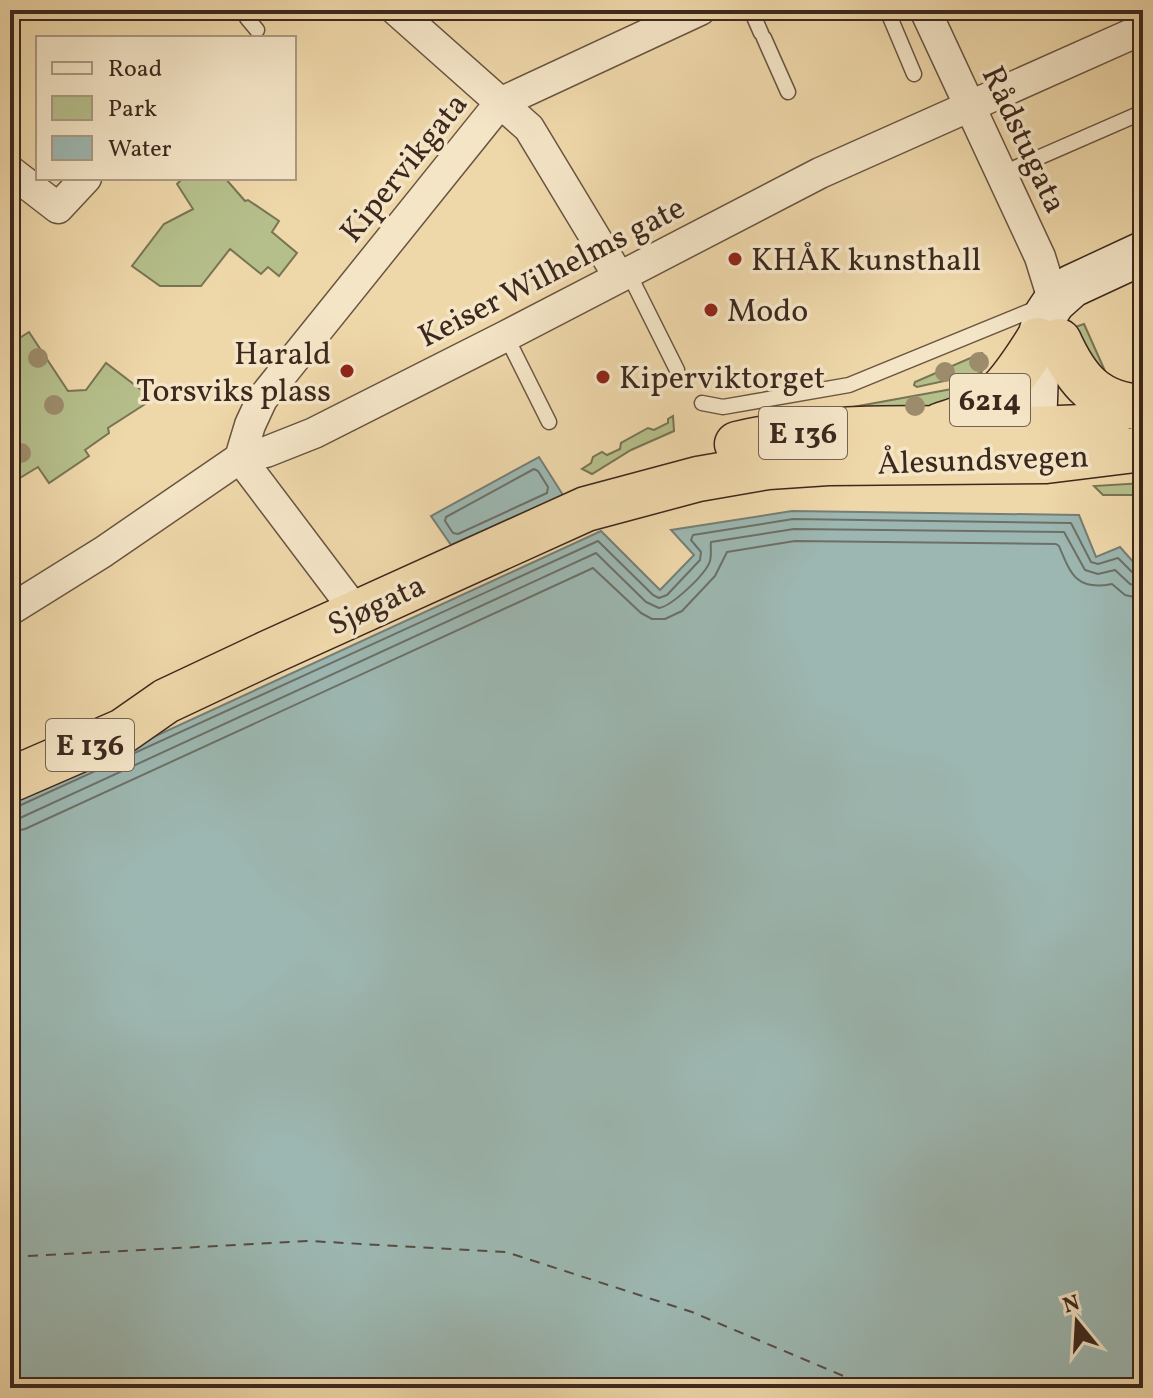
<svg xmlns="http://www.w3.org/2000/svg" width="1153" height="1398" font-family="Vollkorn,serif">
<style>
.green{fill:#b5bf8b;stroke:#797454;stroke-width:2}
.water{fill:#9cb7b1;stroke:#767e76;stroke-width:2}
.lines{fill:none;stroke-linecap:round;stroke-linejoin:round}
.shore{stroke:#6c7068;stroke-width:2}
.ferry{stroke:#554c43;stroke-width:2;stroke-dasharray:10 8;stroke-linecap:butt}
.lane-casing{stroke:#695441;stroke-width:17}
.street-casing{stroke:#695441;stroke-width:33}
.secondary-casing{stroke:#3d281e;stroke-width:45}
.highway-casing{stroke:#3d281e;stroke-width:47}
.lane{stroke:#f4e5c7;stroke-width:14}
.street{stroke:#f4e5c7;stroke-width:30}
.secondary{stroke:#f4e5c7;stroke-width:42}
.highway{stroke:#eed7a9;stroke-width:44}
.tree{fill:#9d8c6b}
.poi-dot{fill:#8f2418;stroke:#f4e5c7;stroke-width:3}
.labels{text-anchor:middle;stroke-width:7;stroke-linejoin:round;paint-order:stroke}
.shield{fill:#f4e5c7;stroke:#746151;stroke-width:2}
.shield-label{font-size:30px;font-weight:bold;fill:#3d281e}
.street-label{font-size:32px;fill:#3d281e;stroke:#f4e5c7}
.poi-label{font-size:32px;fill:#3d281e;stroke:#f4e5c7;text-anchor:start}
</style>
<rect width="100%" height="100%" fill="#eed7a9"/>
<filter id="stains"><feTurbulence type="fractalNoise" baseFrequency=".0025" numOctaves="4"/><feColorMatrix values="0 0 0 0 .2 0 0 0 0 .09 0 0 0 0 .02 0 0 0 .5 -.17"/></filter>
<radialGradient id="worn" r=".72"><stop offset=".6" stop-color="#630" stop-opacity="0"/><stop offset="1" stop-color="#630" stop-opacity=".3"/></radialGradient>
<path class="green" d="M183 178H225L245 201 248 200 279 221 272 232 297 253 279 276 268 267 261 274 230 249 201 286H160L132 266 164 224 193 209 177 184Z
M1084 324 1105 371 1099 375 1072 328Z
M29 332 68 391 86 390 106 363 153 399 108 428 109 433 85 450 89 456 49 483 38 467 10 484V344Z
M982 353 987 361 981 373 917 387 914 385 915 382Z
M985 383 950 408 847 410 853 407Z
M673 416 674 431 631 450 592 474 582 469 591 463 593 457 602 452 607 455 620 449 621 443 648 428 654 430 668 423V419Z
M1143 483V495H1103L1094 486Z"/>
<path class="water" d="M539 457 563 495 451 545 431 516Z
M792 511 1079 515 1096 557 1120 547 1143 573V1388H10V803L601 531 660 590 694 555 671 530Z"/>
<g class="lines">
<path class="shore" d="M534 469 538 471 548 487 547 493 458 534 453 533 445 521 446 517Z
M10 810 598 541 653 595 659 598 667 595 700 560 701 552 691 540 693 535 793 519 1071 523 1091 562 1098 564 1118 558 1135 575 1143 577
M10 820 20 818 596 553 646 602 659 608C672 606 706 574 710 561 712 554 710 548 711 542L794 529 1064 532 1085 570 1098 574 1115 570 1130 584 1143 587
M10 832 25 829 593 568 641 613 652 619H665L682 611 715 576 727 552 795 541 1056 544 1059 546C1071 575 1077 591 1112 584L1125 595 1143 599"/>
<path class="ferry" d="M10 1257 309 1241 506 1252 692 1312 872 1388"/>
<defs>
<path id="lane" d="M251 10 247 18 257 30
M751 10 761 33
M887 10 914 74
M764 38 788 92
M1001 174 1143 112
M628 272 677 370
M506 336 549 422
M702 403 723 407 849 385 1042 306"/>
<path id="street" d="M396 10 529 128 619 277
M925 10 1040 257 1054 302
M10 171 58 208 86 178
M240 458 250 425 262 399 500 103 700 10
M240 458 345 597 354 614
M10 610 103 552 240 458 266 452 314 433 506 336 820 173 1143 29"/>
<path id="secondary" d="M1046 461 1035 430 1038 340 1046 314 1054 302 1072 286 1143 253"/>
<path id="highway" d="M1059 341C1077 381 1097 405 1143 407
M941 425C992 411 1011 383 1038 340
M737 444C859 415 984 437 1107 425
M10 780 123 731 166 701 268 653 586 509 698 479 768 467 828 463 1046 461 1143 449"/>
</defs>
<use href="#lane" class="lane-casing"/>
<use href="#street" class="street-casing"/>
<use href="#secondary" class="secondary-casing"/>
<use href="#highway" class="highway-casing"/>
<use href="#lane" class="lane"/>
<use href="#street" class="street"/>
<use href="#secondary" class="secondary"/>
<use href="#highway" class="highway"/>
</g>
<g class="tree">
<circle cx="38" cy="358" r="10"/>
<circle cx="979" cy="362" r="10"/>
<circle cx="945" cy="372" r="10"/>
<circle cx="54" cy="405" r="10"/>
<circle cx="915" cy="406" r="10"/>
<circle cx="21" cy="453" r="10"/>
</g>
<g class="poi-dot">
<circle cx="735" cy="259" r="8"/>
<circle cx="711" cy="310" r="8"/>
<circle cx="347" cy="371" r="8"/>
<circle cx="603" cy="377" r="8"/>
</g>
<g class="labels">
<g class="shield">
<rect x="950" y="374" width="80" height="52" rx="6"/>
<rect x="759" y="407" width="88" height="52" rx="6"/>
<rect x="46" y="719" width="88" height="52" rx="6"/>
</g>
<g class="shield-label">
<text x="990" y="410">6214</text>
<text x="803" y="443">E 136</text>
<text x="90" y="755">E 136</text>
</g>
<g class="street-label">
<text transform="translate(1025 139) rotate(65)" y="11">Rådstugata</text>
<text transform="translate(403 167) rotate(-51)" y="11">Kipervikgata</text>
<text transform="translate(551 271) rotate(-27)" y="11">Keiser Wilhelms gate</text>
<text transform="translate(983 459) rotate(-2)" y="11">Ålesundsvegen</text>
<text transform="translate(376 604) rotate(-25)" y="11">Sjøgata</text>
</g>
<g class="poi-label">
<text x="751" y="270">KHÅK kunsthall</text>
<text x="727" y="321">Modo</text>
<text x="331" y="364" text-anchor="end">Harald<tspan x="331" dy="37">Torsviks plass</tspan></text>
<text x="619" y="388">Kiperviktorget</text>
</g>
</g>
<rect width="1153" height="1398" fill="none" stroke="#eed7a9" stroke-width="40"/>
<rect x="12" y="12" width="1129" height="1374" fill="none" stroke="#3d281e" stroke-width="4"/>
<rect x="20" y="20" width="1113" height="1358" fill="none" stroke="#3d281e" stroke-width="2"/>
<rect x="36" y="36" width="260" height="144" fill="#f4e5c7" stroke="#ab9983" stroke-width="2"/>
<rect x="52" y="62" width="40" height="12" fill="#f4e5c7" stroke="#ab9983" stroke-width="2"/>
<text x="108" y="76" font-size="24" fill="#3d281e">Road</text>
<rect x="52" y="96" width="40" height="24" fill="#b5bf8b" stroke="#ab9983" stroke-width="2"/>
<text x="108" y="116" font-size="24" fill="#3d281e">Park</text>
<rect x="52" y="136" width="40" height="24" fill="#9cb7b1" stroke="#ab9983" stroke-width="2"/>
<text x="108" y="156" font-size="24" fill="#3d281e">Water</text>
<g transform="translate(1077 1322) rotate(342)" stroke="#f4e5c7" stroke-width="6" paint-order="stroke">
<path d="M0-6L14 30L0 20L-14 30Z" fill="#3d281e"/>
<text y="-12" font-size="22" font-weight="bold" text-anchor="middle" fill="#3d281e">N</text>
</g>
<rect width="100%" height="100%" filter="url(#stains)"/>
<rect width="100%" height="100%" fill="url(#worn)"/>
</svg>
